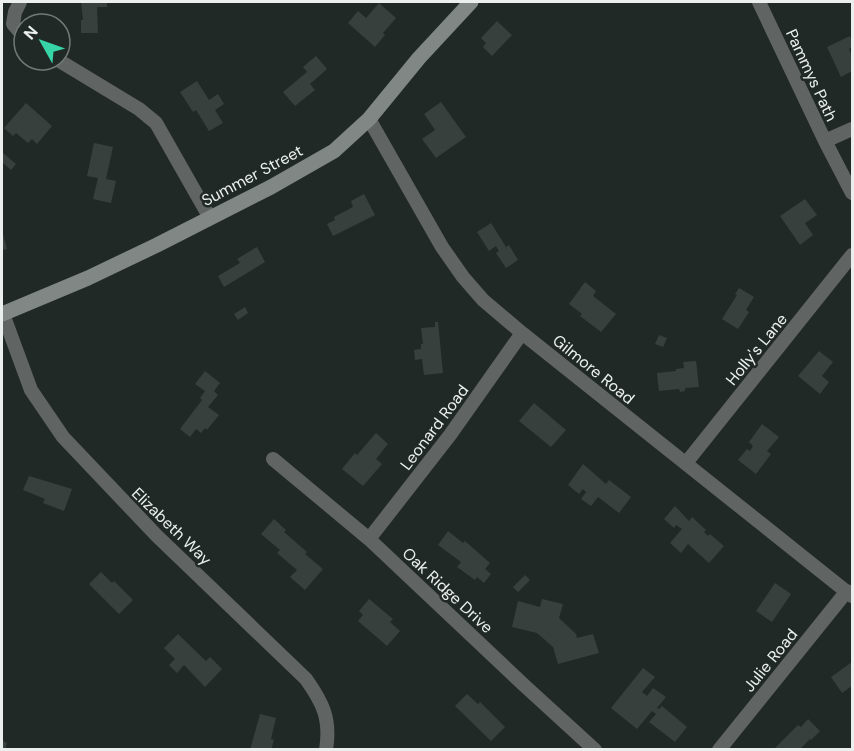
<svg xmlns="http://www.w3.org/2000/svg" width="854" height="751" font-family="'DM Sans',sans-serif">
<style>
.building{fill:#37403c}
.lines{fill:none;stroke-linecap:round;stroke-linejoin:round}
.street{stroke:#606462;stroke-width:14}
.secondary{stroke:#808784;stroke-width:15}
.labels{text-anchor:middle;stroke-width:5;stroke-linejoin:round;paint-order:stroke}
.street-label{font-size:16px;fill:#ebf0ee;stroke:#212926}
</style>
<rect width="100%" height="100%" fill="#212926"/>
<path class="building" d="M81 2H107V7H97L98 33H81V20H83Z
M379 3 396 18 383 33 385 35 375 47 348 23 358 11 366 18Z
M497 21 512 35 492 56 483 47 486 43 481 38Z
M850 36 852 42V47L849 49 852 56V71L841 77 827 47Z
M316 56 327 69 310 84 315 90 295 106 283 92 307 72 303 67Z
M197 81 209 100 218 94 224 104 215 110 223 123 209 131 196 110 193 112 180 92Z
M441 102 466 137 436 158 422 139 435 130 424 114Z
M26 103 52 126 37 144 32 139 28 143 16 133 13 136 4 128Z
M94 143 113 147 106 179 116 181 111 203 93 199 98 178 87 176Z
M2 152 16 164 11 170 2 162Z
M364 194 375 215 333 236 327 224 335 220 334 217 353 207 351 201Z
M805 199 817 215 805 223 813 235 800 245 780 216Z
M491 223 506 247 509 245 518 260 506 268 496 253 499 251 496 246 489 251 477 232Z
M2 230 7 249 2 250Z
M257 247 265 262 224 287 218 276 240 263 237 259Z
M585 282 596 291 593 296 616 314 601 332 580 316 582 314 569 304Z
M739 288 754 297 746 310 749 312 738 329 722 319 737 295 735 294Z
M245 307 248 313 238 320 234 314Z
M435 322H438L443 373 424 375 422 359 415 360 414 350 421 349V344H423L421 328 435 327Z
M659 335 667 338 663 347 655 344Z
M819 351 833 362 822 376 829 382 820 394 798 376Z
M696 361 699 387 685 388V391L680 392 679 389 659 391 657 373 676 371V369L684 368 683 362Z
M205 371 220 383 214 391 218 395 208 407 219 415 207 430 205 428 201 433 196 429 190 437 180 429 202 400 200 398 205 391 195 384Z
M534 403 566 430 551 447 519 421Z
M762 424 779 437 767 451 771 454 756 474 738 460 747 449 750 451 753 446 749 442Z
M376 433 388 444 376 459 382 464 363 486 342 469 355 453 357 455Z
M583 464 606 484 609 480 631 497 619 513 598 497 591 506 581 499 586 492 583 489 579 494 568 485Z
M29 476 72 489 64 511 43 503 45 499 23 490Z
M675 506 689 521 692 517 706 530 704 532 708 536 710 534 724 546 709 563 688 544 681 553 670 543 682 529 676 525 674 528 664 519Z
M274 519 286 530 284 532 307 552 305 554 323 569 305 590 290 577 297 570 277 553 280 550 261 534Z
M448 531 463 543 465 541 490 563 485 569 491 574 484 583 477 577 475 580 457 567 461 562 438 545Z
M101 572 112 583 114 581 133 600 119 614 89 584Z
M525 575 530 580 518 592 513 587Z
M775 583 791 594 772 622 756 611Z
M369 599 393 619 390 622 400 631 387 646 358 621 363 615 359 611Z
M542 599 563 604 559 618 576 634 577 638 593 634 599 653 558 664 553 647 537 633 512 627 518 601 540 607Z
M178 634 206 661 210 657 222 669 205 687 184 665 177 673 169 665 175 659 164 648Z
M852 662V686L842 693 831 677Z
M643 668 655 677 642 692 647 696 653 688 666 697 657 708 659 709 662 706 687 727 675 742 649 722 656 714 652 711 637 729 611 708Z
M467 694 478 704 480 702 505 727 491 741 455 706Z
M260 714 276 718 271 739 274 740 271 750H250Z
M808 719 820 731 811 740 810 739 799 750H773L798 725 801 727Z
M2 740 7 743 5 750H2Z"/>
<g class="lines">
<path class="street" d="M20 2 15 12 13 24 24 37
M759 2 825 141 852 193
M58 60 139 109 156 123 210 218
M369 119 442 247 463 277 483 300 522 333 852 596
M825 141 852 129
M3 314 31 390 63 437 157 536 306 679C323 703 331 719 326 750
M273 459 369 539 526 687 595 750
M686 463 852 255
M369 539 450 435 522 333
M719 750 847 591"/>
<path class="secondary" d="M2 314 88 278 157 245 271 187 334 151 369 119 419 58 471 2"/>
</g>
<g class="labels">
<g class="street-label">
<text transform="translate(812 75) rotate(65)" y="6">Pammys Path</text>
<text transform="translate(252 175) rotate(-28)" y="6">Summer Street</text>
<text transform="translate(756 349) rotate(-51)" y="6">Holly's Lane</text>
<text transform="translate(594 369) rotate(39)" y="6">Gilmore Road</text>
<text transform="translate(434 427) rotate(-53)" y="6">Leonard Road</text>
<text transform="translate(172 526) rotate(44)" y="6">Elizabeth Way</text>
<text transform="translate(448 590) rotate(43)" y="6">Oak Ridge Drive</text>
<text transform="translate(770 660) rotate(-51)" y="6">Julie Road</text>
</g>
</g>
<rect width="854" height="751" fill="none" stroke="#ebf0ee" stroke-width="6"/>
<g transform="translate(42 42) rotate(310)"><circle r="28" fill="#212926" stroke="#727976" stroke-width="1.5"/>
<path d="M0-4.5L10 22L0 15L-10 22Z" fill="#36d4a7"/>
<text y="-9" font-size="16" font-weight="bold" text-anchor="middle" fill="#ebf0ee">N</text>
</g>
</svg>
